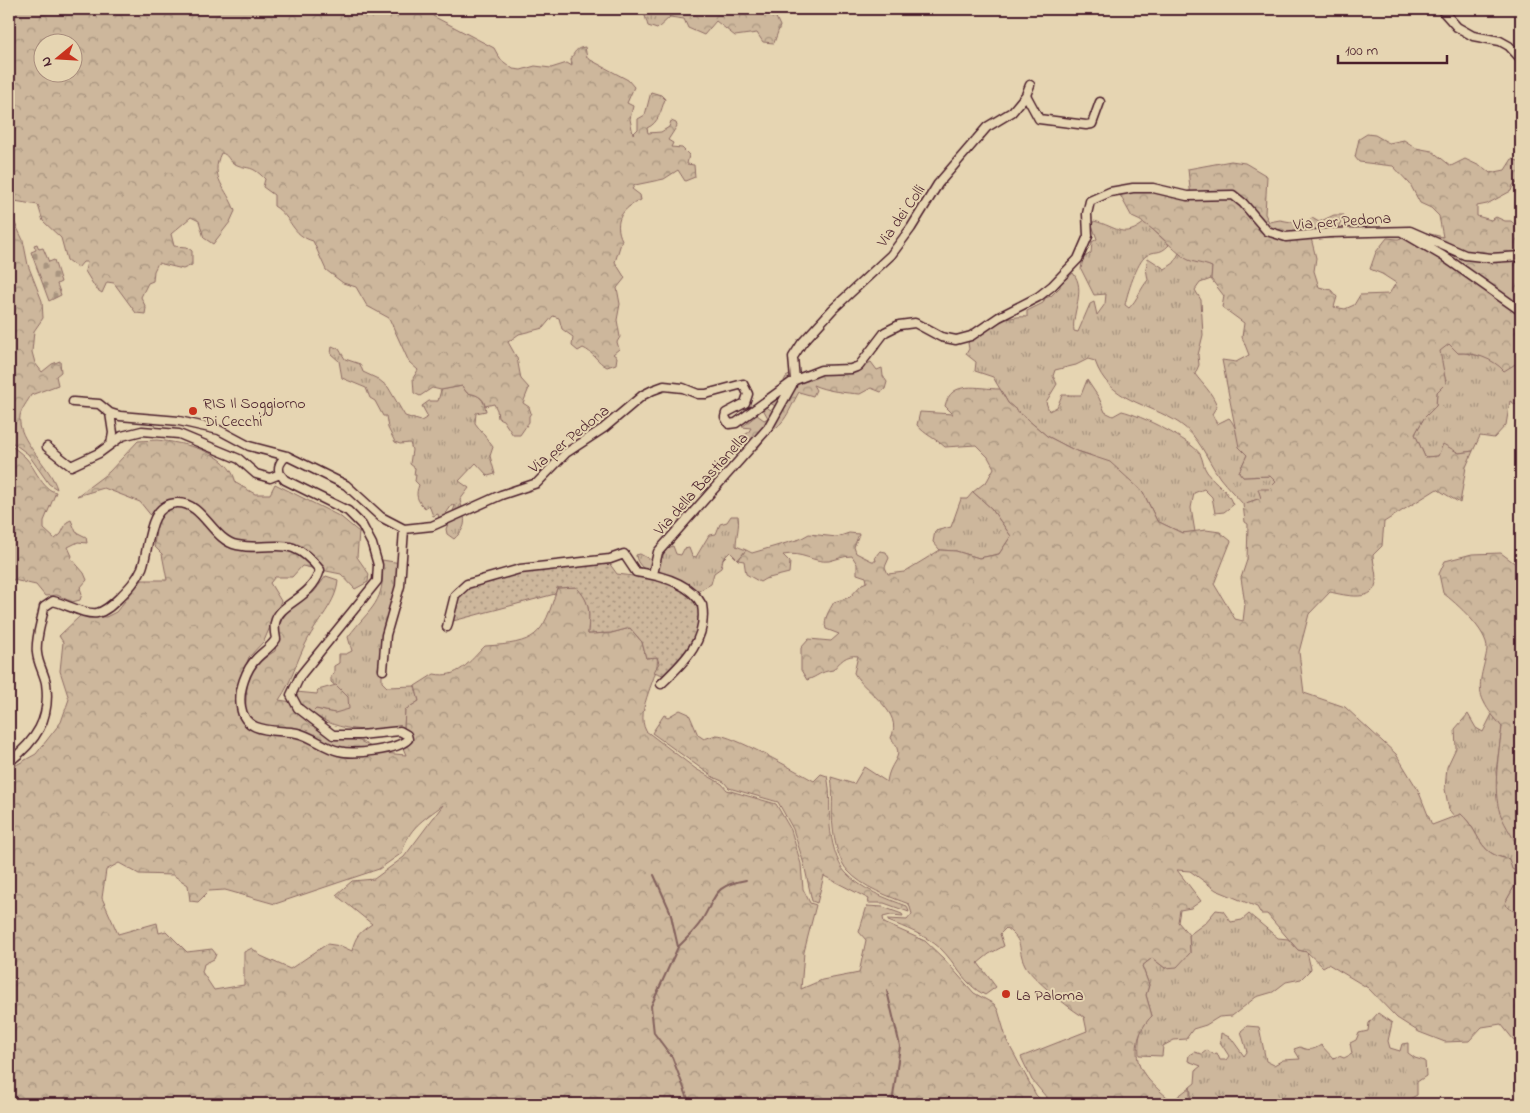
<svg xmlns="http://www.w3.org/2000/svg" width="1530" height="1113" font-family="'Indie Flower',sans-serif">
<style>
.grass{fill:url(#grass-tufts);stroke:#8c6b64}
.forest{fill:url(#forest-crowns);stroke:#8c6b64;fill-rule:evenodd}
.cemetery{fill:url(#cemetery-stones);stroke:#8c6b64}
.garden{fill:url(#garden-dots);stroke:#8c6b64}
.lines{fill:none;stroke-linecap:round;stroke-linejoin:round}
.stream{stroke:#84625d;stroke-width:2}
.minor-casing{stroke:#4a1f2b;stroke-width:11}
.minor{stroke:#e6d5b2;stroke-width:8}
.poi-dot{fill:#c8321e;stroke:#e6d5b2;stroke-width:2}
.labels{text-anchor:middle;stroke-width:4;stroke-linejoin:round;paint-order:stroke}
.street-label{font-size:16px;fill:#4a1f2b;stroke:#e6d5b2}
.poi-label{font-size:16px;fill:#4a1f2b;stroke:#e6d5b2;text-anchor:start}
</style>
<defs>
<pattern id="grass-tufts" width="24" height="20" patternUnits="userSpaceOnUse" patternTransform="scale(1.25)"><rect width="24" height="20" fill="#cdb79c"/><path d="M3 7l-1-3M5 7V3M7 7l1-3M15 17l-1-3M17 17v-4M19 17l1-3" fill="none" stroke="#a8947f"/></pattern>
<pattern id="forest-crowns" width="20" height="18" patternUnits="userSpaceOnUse" patternTransform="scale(1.25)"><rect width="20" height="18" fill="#cdb79c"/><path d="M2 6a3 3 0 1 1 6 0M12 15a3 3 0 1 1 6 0" fill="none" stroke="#a8947f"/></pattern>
<pattern id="cemetery-stones" width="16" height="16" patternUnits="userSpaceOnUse" patternTransform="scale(1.25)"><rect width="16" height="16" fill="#cdb79c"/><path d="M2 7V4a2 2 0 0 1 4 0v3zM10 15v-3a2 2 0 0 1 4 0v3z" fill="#a8947f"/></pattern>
<pattern id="garden-dots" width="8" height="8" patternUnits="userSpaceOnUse" patternTransform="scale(1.25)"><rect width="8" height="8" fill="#cdb79c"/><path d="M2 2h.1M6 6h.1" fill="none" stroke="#a8947f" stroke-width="1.8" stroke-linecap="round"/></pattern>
</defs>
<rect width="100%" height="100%" fill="#e6d5b2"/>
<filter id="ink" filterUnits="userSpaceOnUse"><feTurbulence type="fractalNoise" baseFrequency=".02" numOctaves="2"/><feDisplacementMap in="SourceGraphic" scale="10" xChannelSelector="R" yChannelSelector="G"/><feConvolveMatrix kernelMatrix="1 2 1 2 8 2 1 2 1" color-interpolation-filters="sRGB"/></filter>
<g filter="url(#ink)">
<path class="grass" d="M643 9H666L670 17 657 29 648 26Z
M1094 221C1118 227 1123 240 1145 222L1169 245C1159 256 1155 249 1146 256 1137 262 1127 294 1125 305L1129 308C1138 299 1140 289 1148 280L1146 268 1148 258 1165 269 1174 263 1179 253C1189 261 1200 261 1212 267L1211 279 1200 283 1195 290 1201 300 1203 335 1198 355 1199 365 1195 374C1203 385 1212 392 1217 406L1212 414 1217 424 1229 418C1234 422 1243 447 1247 455L1239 472 1243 477 1270 476 1276 482 1261 498 1243 504C1235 495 1227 487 1220 478 1206 458 1200 437 1179 423 1147 402 1109 402 1095 361L1088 359 1076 365 1055 370 1053 376 1057 384 1046 402 1049 411 1057 407 1062 395H1081L1087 380 1099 398 1105 412 1113 416 1122 411C1140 415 1191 440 1200 454 1203 459 1203 467 1207 472 1216 485 1226 487 1233 505L1224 512 1215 513 1212 497 1204 489 1194 493 1191 508 1195 532 1182 533 1157 521 1143 492 1090 455 1074 450 1047 436 1008 403 993 377 975 371 976 362 966 354 969 349 968 343C984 327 1005 315 1027 317V311L1043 303 1045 298 1051 296 1060 287V284L1073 273C1087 290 1071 313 1074 331L1078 332 1090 304 1094 302 1097 315 1105 304 1106 294 1094 295 1081 269 1083 258 1091 253 1092 242 1097 239 1092 225Z
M1448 343 1458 353H1466L1521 365V408L1510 401 1506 425 1494 438 1480 436 1473 451 1459 453 1450 450 1438 456 1425 457 1415 434 1424 418 1436 406 1437 392 1446 383 1439 351Z
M332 346 339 349 345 359 360 364 363 372 378 379 388 387 405 416 421 421 428 417 422 406 429 401H438L441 390 462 386 467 393C479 394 484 399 486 411L476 413 475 423 493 447 490 456 495 474 488 476 476 463 459 481 469 488 460 500C465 520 469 525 454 539L447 534 446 529 455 506 452 505 442 519H439L438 514 433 516 429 505 425 508C417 501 415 495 419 485L415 481 416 475H414L415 468 410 464 412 450 410 443 400 444 395 442 388 428 386 416H383L375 401 370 398 366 388 342 378 339 361 331 354Z
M973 492 991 508 1011 536 999 554 979 558 956 551 940 550 933 542 935 531 951 527 961 499H967Z
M731 516H738C740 527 736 535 736 546L746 550 738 560 730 552 723 559 721 568 714 573 711 584 697 592C680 586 636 574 636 555L640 554 653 561 662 558 666 549 673 546 676 554 681 555 684 549 689 548 692 556 696 557 709 535 716 534 720 524 727 522Z
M382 560 401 563 382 669V682L387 687 415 686 419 701 405 710 404 729C370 730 341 734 312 713L316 709 335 713 348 697 331 682V676L334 673V666L339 663V654H346L352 651 348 637C371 606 386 604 382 560Z
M1468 714 1476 728 1483 732 1492 714 1502 727 1496 772 1500 813 1516 839 1521 855V923L1518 913 1507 908 1505 903 1515 885 1509 859C1476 854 1482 833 1461 814L1455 817 1449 810 1445 789 1447 767 1456 748 1455 729Z
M1216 910 1223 911 1231 922 1242 920 1249 914 1278 938 1288 939 1298 950 1307 952 1311 969 1301 979 1286 982 1273 992 1256 997 1232 1016 1219 1017 1206 1025 1193 1029 1186 1039 1174 1040 1163 1046 1162 1056 1139 1055C1138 1039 1139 1028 1152 1016L1146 995 1149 985 1142 966 1152 958 1165 968 1190 953 1189 935 1205 923Z
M1378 1013 1392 1023 1388 1041 1390 1048 1400 1051 1402 1044 1408 1043V1053L1415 1058 1425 1061 1426 1076 1417 1082V1095L1408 1100V1104H1196L1190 1097V1087L1195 1083 1196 1070 1201 1066 1188 1061 1189 1055 1194 1052 1202 1054 1207 1050 1213 1054 1217 1053 1220 1060H1226L1229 1056 1220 1042 1221 1033 1231 1038 1244 1056 1247 1052 1241 1031 1247 1026 1259 1027 1266 1061 1274 1065 1283 1060 1300 1059 1294 1049 1300 1047C1307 1051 1314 1050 1321 1045L1333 1058 1339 1056 1344 1058 1352 1054 1350 1043 1356 1040 1359 1033 1368 1031 1369 1023Z"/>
<path class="forest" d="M9 9H434L433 16 494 48 500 59 513 69 521 70 535 66 551 68 567 63 572 66 571 60C574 52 576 48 585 47L587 58 628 80 634 87 627 103 633 106 630 119 633 134 638 129V119L645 115 651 92 661 95 665 99C661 110 659 123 647 128L648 133 661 132 669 127 671 121 676 123 677 126 668 140 673 143 671 147 682 148 689 155 687 164 694 165 695 177 685 181 678 170 664 179 635 185 632 189 640 195 641 200C622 208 613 221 622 240L615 262 625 278 617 288 620 304 617 320 620 337 617 342 619 349 613 354 617 357 616 364 607 367C597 362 593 352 583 348L578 351 572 346 573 337 562 329 559 318 553 316 543 328 519 334 508 342 517 358 521 379 529 388 523 403 529 407 531 413 529 416V422L520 435H513L503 420 498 418 497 410 494 404 485 406C484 397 475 394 467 393L462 386 441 390 432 388 420 396 414 393 413 378 418 370 409 362 389 318 367 306 356 287 343 283 326 270 313 241C291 235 293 218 274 206V195L263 187 265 179C250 163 248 171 233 163 228 160 228 154 221 153 209 178 227 188 235 211L230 222 213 244 204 238 199 221 191 217 171 234 174 246 187 247 192 251V265L183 269 158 263 154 271 153 281 148 283 141 297 146 308 145 314 136 313 114 283 107 282 102 293 96 289 85 271 87 262H83L78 268 67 260 61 238 43 221 38 205 9 200ZM42 42H72V72H42Z
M666 9H772L780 26 774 43 763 42 757 33 735 36 716 21 704 35 688 28 684 19 670 17Z
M1367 134 1375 135 1389 143 1404 140 1416 148 1432 151 1451 166 1465 159 1484 168 1490 173 1505 170 1512 159 1521 162V181L1513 185 1511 191 1487 204 1477 206V216L1491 220 1496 217 1505 221H1511L1520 229 1521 284 1518 285 1521 297V365L1517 363 1504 371C1494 359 1473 352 1458 353L1449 344 1440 351 1446 383 1437 392 1436 406 1424 418 1415 434 1425 457 1438 456 1443 444 1459 453 1473 451 1466 467 1460 503 1437 489 1384 522 1382 546 1373 555C1373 563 1376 571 1376 579 1377 604 1344 595 1330 592L1309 614 1299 652 1304 693 1345 707 1396 754 1418 790 1432 825 1461 814C1482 833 1476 854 1509 859L1512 869 1518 872 1515 885 1505 903 1508 908 1518 913 1521 923V1049L1501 1024 1482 1027 1469 1041 1445 1042 1419 1032 1397 1018 1368 988 1328 964 1323 967 1307 952 1298 950 1267 914H1261L1257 907 1216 890 1190 871 1177 870 1201 901 1191 908 1180 910 1178 922 1189 935 1190 953 1177 967 1165 968 1152 958 1142 966 1149 985 1146 995 1152 1016C1139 1028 1133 1049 1140 1067 1146 1080 1161 1092 1172 1101L1190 1087V1097L1196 1104H1052L1032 1080 1021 1057 1087 1031 1084 1017C1071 1010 1031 978 1025 965 1016 947 1026 943 1006 928L1000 934 1004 946 989 954 978 963 996 987 985 995C964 985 956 963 940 948 925 935 906 928 888 921V919L907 920 912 914 909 904C890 897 862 887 848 871 839 862 834 840 833 828 831 811 834 794 831 777L854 784 864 767 887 782C890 758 907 759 891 738 904 711 866 694 854 673L858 656C846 654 840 662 833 670 819 672 819 676 807 680L801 670V648L809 639 831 641 839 634 826 629C823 619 829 611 834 602L850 597 862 584 867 582 866 577 857 574V564L852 556C843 556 838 559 829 561 814 563 802 551 783 555L790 562 789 573 765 579 760 582 746 574 744 561 738 560 746 550 752 553 800 539 809 534 837 537 849 533 859 534 854 547 856 553 872 561H876L875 557 880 551 886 552 889 558 885 567 888 574 904 572 940 550 956 551 979 558 999 554 1011 536 991 508 973 492 987 481 994 468 988 457 976 445 945 447C935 438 925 435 917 425L920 412 953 414 945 406C951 379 978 389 1000 389L1008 403 1047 436 1074 450 1110 462 1143 492 1157 521 1182 533 1206 530 1220 532 1231 541 1214 584 1235 619 1243 621 1245 604 1241 578 1247 560 1248 524 1245 522 1243 504 1261 498 1258 489H1269L1276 482 1270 476 1243 477 1239 472 1247 455 1239 447 1222 360 1236 362 1249 355 1242 337 1244 323 1222 307 1224 296 1211 279 1212 267C1204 263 1192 263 1185 258 1167 245 1153 225 1132 217L1120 195 1141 190 1181 199 1191 198 1188 169 1231 161 1245 163 1267 176 1265 214 1269 222 1280 220 1302 224 1312 218 1319 222 1334 215H1344L1333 238H1311L1316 258 1314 271 1319 287 1331 290 1337 297 1334 307 1345 309 1354 305 1360 295 1389 294 1396 283 1382 274 1370 269 1376 252 1387 238 1398 239 1422 232 1443 237 1439 216 1431 208 1420 203 1410 184 1393 166 1359 162 1355 157 1359 139Z
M9 211 23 240 28 265 42 301 43 318 34 331 32 352 35 363 42 372 52 364 60 361 61 372 56 376 58 385 31 395C28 401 21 409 20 416 16 440 51 466 57 489L49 484 28 454 9 440Z
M871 362 877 370 882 368 883 376 887 382 885 389 881 392 871 388 860 394C846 393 826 391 813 385L816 390 813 396 799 392C787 413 785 429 758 436L764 440 758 448H750L742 452 739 450 738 439 748 433 751 428 742 427 757 415 764 420 768 418 763 409 766 407 773 411 777 407 770 403 771 401 782 397 788 386 784 381 786 377 793 373 807 381C821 369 839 373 854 363L860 368Z
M157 440C184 443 229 451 236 483L255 494H270L275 484 341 517 359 532 357 557 369 574 368 582 355 589 341 574 302 566 292 577H275L270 583 281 601 264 641 249 657 236 693 239 718 245 715C248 680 243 671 275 651L279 621 283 614 314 592 326 576 338 580C337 602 317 621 307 641 296 661 293 680 279 700L292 702 296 692 317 694 318 690 336 685 348 697 349 709 335 713 316 709 308 717 325 734 360 741 383 753 406 755 403 748 411 737 404 729 405 710 419 701 415 686 434 674C458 679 469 662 485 646 536 643 543 637 557 588L576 587C592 602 589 614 588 634L611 633 630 628 642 642 646 658 657 657C661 674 634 709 646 731L696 769 722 784 727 790 776 804 791 830 801 864 803 889 810 903 816 905 804 952 801 989 822 980 859 973 866 940 859 932 867 906 883 907 902 914 903 916 891 915 883 917 884 923 925 941 943 958 974 993 994 1004 998 1010 1007 1041 1036 1095 1045 1104H9V769L36 754 61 722 69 699 60 671 63 642 59 636 81 615 106 617 116 612 142 580H167L162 554 154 546 157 523 140 502 104 488 77 496 109 472 138 441ZM443 805 404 857 374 879 352 881 336 895 372 924C360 932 355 936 352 951L341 946 327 944 290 969 261 956 252 948 244 952V985L214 990 202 972 204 964 214 959 216 954 212 949 187 952 166 931 159 933 157 923 118 934 102 898 106 870 119 863 139 874 173 875 188 885 190 901 198 902 209 891 225 890 275 904 379 869 402 853C408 828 423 820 443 805Z
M9 444C14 448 20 452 25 457 35 467 42 490 56 492L44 521V529L55 539 61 534 67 522 71 520 76 532 86 537 87 543 78 542 68 547 72 556 71 558 84 573 87 580 80 588 82 594 80 600 72 602 57 595 45 596 36 585 9 579Z
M1501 553 1517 565H1521V855C1516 840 1505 827 1500 813 1492 790 1499 751 1502 727 1496 719 1488 711 1484 702 1475 685 1485 667 1487 649 1488 631 1456 603 1443 593L1439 574 1445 561 1472 554Z
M680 710 689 714 698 735 704 739C708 738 712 736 716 735 731 734 798 772 814 781L821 774 827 776C831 792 829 809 830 826 831 839 836 863 846 873 861 889 887 899 907 906L909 912 884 903H868L869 899 824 876 817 903 812 901 804 864 793 829 778 802 729 788 724 782 713 777 652 733 664 715 668 717Z"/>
<path class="cemetery" d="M37 244 39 249 43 248 49 262 54 260 61 282 57 284 61 295 49 301 31 252 36 250 34 245Z"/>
<path class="garden" d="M609 563 617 574C656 579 665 578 698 601L701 620 689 654 663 675 654 672 659 663 657 657 646 658 642 642 630 628 611 633 588 634C589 614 592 603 576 587L557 588 555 594 453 621 458 595 467 586 534 570Z"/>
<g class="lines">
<path class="stream" d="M654 875 670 911 678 947 651 1006 654 1033 672 1057 690 1104
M678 947C686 939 696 930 702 920 717 895 713 886 746 880
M887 991 900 1046 892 1104"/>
<defs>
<path id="minor" d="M1441 9 1457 27 1473 36 1500 41 1509 46 1521 59
M1026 95 1039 119 1086 125 1092 124 1100 102
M1402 232 1443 256 1521 311
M795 380 793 357 802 343 833 309 891 255 911 228 938 184 987 127 1012 112 1026 95 1030 85
M73 402 99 404 110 413 120 416 179 421 219 430 249 446 287 456 346 485 381 517 404 529 432 526 501 495 537 483 566 453 604 428 643 395 653 390 664 386 683 388 698 394H706L743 384 748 394 745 403 726 413 725 417 729 424 736 423 795 380 821 370 851 369 859 366 885 332 899 325 915 323 941 337 956 340 971 336 999 317 1038 297 1052 286 1078 259 1088 236 1087 214 1090 201 1110 192 1133 188H1153L1187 196 1233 195 1243 203 1267 231 1286 237 1329 233 1410 231 1465 255 1491 258 1521 256
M110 413 113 433 111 444
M47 447 71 466 99 453 122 436 142 431 179 434 239 459 256 474 270 478 280 474
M280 474C277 467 281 460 287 456
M653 574 658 552 768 428 792 385
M447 627 455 595 467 584 520 569 610 559 624 554 636 572C659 575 690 582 702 605 708 640 684 662 661 684
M383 670 386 635 400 586 404 529
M9 762C36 741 51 719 46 683 44 673 38 664 37 653 35 639 42 621 44 607L53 601C66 604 85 615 97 613 106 611 113 604 119 598 128 589 137 580 142 568 150 547 147 504 177 503 203 502 212 540 237 545 275 553 289 531 320 570 311 600 279 602 275 623 274 628 275 634 276 639 270 648 264 651 257 658 246 669 238 691 241 707 245 735 276 729 297 733 312 736 324 748 339 751 353 755 398 750 408 739L407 735 400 731 360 735H333L298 708 291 695 300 676 377 581 378 565 372 544 362 525 348 511 285 480 280 474"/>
</defs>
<use href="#minor" class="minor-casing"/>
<use href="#minor" class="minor"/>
</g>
</g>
<g class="poi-dot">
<circle cx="193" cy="411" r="5"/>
<circle cx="1006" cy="994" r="5"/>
</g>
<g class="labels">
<g class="street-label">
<text transform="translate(900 215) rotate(-55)" y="6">Via dei Colli</text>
<text transform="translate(1342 220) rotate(-4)" y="6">Via per Pedona</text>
<text transform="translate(568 438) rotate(-39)" y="6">Via per Pedona</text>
<text transform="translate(700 483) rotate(-48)" y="6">Via della Bastianella</text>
</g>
<g class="poi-label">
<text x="203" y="408">RIS Il Soggiorno<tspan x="203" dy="18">Di Cecchi</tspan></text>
<text x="1016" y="1000">La Paloma</text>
</g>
</g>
<rect width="1530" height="1113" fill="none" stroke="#e6d5b2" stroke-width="30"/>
<rect x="15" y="15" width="1500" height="1083" fill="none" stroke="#4a1f2b" stroke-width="2" filter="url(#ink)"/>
<g transform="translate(58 58) rotate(252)"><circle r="24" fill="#e6d5b2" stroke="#a88c7c"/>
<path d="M0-4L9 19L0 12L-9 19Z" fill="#c8321e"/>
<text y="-8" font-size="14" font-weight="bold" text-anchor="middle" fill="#4a1f2b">N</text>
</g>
<path d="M1338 55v8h109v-8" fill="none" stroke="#4a1f2b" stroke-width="2.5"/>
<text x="1345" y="55" font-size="15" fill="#4a1f2b" stroke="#e6d5b2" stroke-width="4" paint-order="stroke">100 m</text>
</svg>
